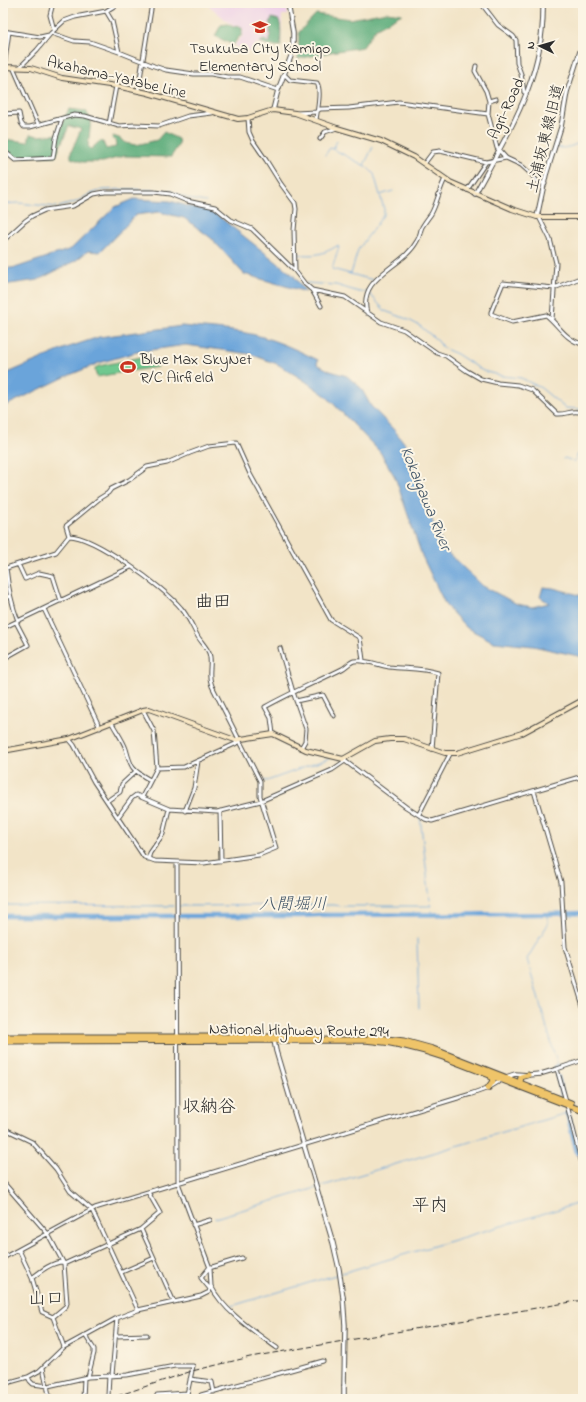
<svg xmlns="http://www.w3.org/2000/svg" width="586" height="1402" font-family="'Indie Flower','Klee One',sans-serif">
<style>
.built{fill:#eed0e7}
.green{fill:#6fc88f;stroke:#4d7a5d}
.forest{fill:#5bac7a;stroke:#436c52}
.water{fill:#6aa4da;stroke:#4a6882}
.lines{fill:none;stroke-linecap:round;stroke-linejoin:round}
.stream{stroke:#6aa4da;stroke-width:1}
.river{stroke:#6aa4da;stroke-width:4.5}
.minor-casing{stroke:#494742;stroke-width:5}
.tertiary-casing{stroke:#494742;stroke-width:5.5}
.secondary-casing{stroke:#494742;stroke-width:6}
.trunk-casing{stroke:#494742;stroke-width:7}
.minor{stroke:#fff;stroke-width:3}
.tertiary{stroke:#fff;stroke-width:3.5}
.secondary{stroke:#f9e7c3;stroke-width:4}
.trunk{stroke:#efc469;stroke-width:5}
.rail{stroke:#2b2b2b;stroke-width:1;stroke-dasharray:6 3;stroke-linecap:butt}
.tertiary-bridge-casing{stroke:#494742;stroke-width:5.5;stroke-linecap:butt}
.tertiary-bridge{stroke:#fff;stroke-width:3.5}
.labels{text-anchor:middle;stroke-width:4;stroke-linejoin:round;paint-order:stroke}
.poi-label{font-size:16px;fill:#2b2b2b;stroke:#fcf5e5}
.street-label{font-size:16px;fill:#2b2b2b;stroke:#fcf5e5}
.water-label{font-size:17px;font-style:italic;fill:#415568;stroke:#fcf5e5}
.quarter-label{font-size:18px;fill:#2b2b2b;stroke:#fcf5e5}
</style>
<rect width="100%" height="100%" fill="#fcf5e5"/>
<filter id="ink" filterUnits="userSpaceOnUse"><feTurbulence type="fractalNoise" baseFrequency=".025" numOctaves="2"/><feDisplacementMap in="SourceGraphic" scale="8" xChannelSelector="R" yChannelSelector="G"/><feConvolveMatrix kernelMatrix="1 2 1 2 8 2 1 2 1" color-interpolation-filters="sRGB"/></filter>
<filter id="wash" filterUnits="userSpaceOnUse"><feTurbulence type="fractalNoise" baseFrequency=".012" numOctaves="4" result="noise"/><feDisplacementMap in="SourceGraphic" scale="16" xChannelSelector="R" yChannelSelector="G"/><feGaussianBlur stdDeviation="0.9" result="paint"/><feColorMatrix in="noise" values="0 0 0 0 0 0 0 0 0 0 0 0 0 0 0 0 0 1.4 0 .05"/><feComposite in="paint" operator="in"/></filter>
<g filter="url(#wash)">
<rect width="100%" height="100%" fill="#f2e4c7"/>
<path class="built" d="M206 3H286L288 15H282L281 46H270L257 43 251 52 234 46 243 35V28H240L238 24H237V26H233Z"/>
<path class="green" d="M146 356 157 363 158 367 124 372 97 377 95 370V368L99 366Z"/>
<path class="forest" d="M387 12 402 14 375 29 363 47 331 52 298 59 299 32 316 14 350 19Z
M272 18 279 20C282 29 280 37 281 46H270L260 42 264 40 270 43V23Z
M228 24 233 27 239 26 240 28H242V35L238 38 233 45 215 36 221 25Z
M69 109 86 111 91 120 88 146 91 149 100 141 103 142 106 149 116 147 115 140 112 139 113 136 119 138 126 143 136 145 157 140 164 132 178 139 179 144 171 157 124 156 103 162H82L71 158V152L81 129 69 126 56 156 17 157 3 149V139L28 142 30 134 38 136 59 134 63 120Z"/>
<path class="water" d="M134 199 170 201 195 208 207 209 217 215 293 275 306 292 244 274 211 238 184 218 159 212 136 215 100 252 88 251 75 261 38 280 3 285V269L18 267 71 249 115 207Z
M182 326C201 328 221 329 240 332 268 336 293 348 318 360L317 364 330 371 347 376 361 388 371 406 395 431 413 454 421 478 434 527 448 553 483 586 517 604 532 607 549 603 540 597 543 587 553 588 583 596V657L533 646 494 642 467 628 446 606 422 556 395 477 380 452 326 396 302 379 277 364 250 354 186 345 137 352 99 363 65 377 3 407V375L66 348 99 337Z"/>
<g class="lines">
<path class="stream" d="M337 141 333 149 367 167 374 174 384 209V214L358 250 351 274
M556 147C566 150 574 145 583 141
M325 155 330 148 333 149
M364 165 373 147
M380 195 393 191
M3 204 19 203 56 207
M59 207 76 202 88 195 102 190 130 189 171 191 189 199 206 202
M296 254C314 256 322 255 337 246L339 247 332 269 373 280
M306 283 336 285 359 292H366
M369 293 385 311 407 319 420 326 438 341 443 348 457 354 483 371 502 376 521 378 541 388 565 408 579 409 583 411
M563 459 565 458 574 462 578 454H583
M251 760 262 780 267 781 330 758
M420 817 430 900
M3 905 174 906
M179 906 333 905 340 906
M343 906H431L430 904
M431 911V915
M548 914V924L527 959 558 1066
M417 939 419 1008
M319 1187 567 1113
M215 1218 316 1188
M342 1273 583 1202
M228 1307 339 1274"/>
<path class="river" d="M3 916H301L318 915 548 914 583 913
M555 1067 558 1066
M558 1077 562 1094
M567 1113 577 1153 583 1151"/>
</g>
</g>
<g filter="url(#ink)">
<g class="lines">
<defs>
<path id="minor" d="M53 3 50 15 54 30
M108 3 114 6
M481 3 498 25 513 36 516 40 517 63 521 74 524 92
M106 11 112 21 119 52
M3 31 40 37 49 35
M51 33 74 41 90 42 119 52 154 66 166 70 194 74H211L227 77H240L278 90
M476 66 475 71 486 91 489 101 488 114 497 148 506 158 521 165 531 174 537 181 545 184
M4 67 9 32
M13 67 38 124
M20 67 37 50 51 33 64 21 75 17 106 11 119 3
M284 74 290 80 317 83C322 91 317 111 316 120
M138 91 152 3
M489 101 496 99
M296 113 316 112 320 109 349 108 399 102 488 114
M3 114 19 113 21 123 24 127H30L74 115 85 116 119 126 135 125 159 126 188 116 212 113
M248 118 249 132 253 141 266 160 281 184 295 203 296 209 294 230 295 271
M109 124 116 86
M320 139 325 132 337 128
M3 150 15 160 53 158 56 138 62 119
M424 164 433 152 440 151 486 162 506 158
M467 190 486 162
M539 217 550 239 556 263 552 319
M3 241 25 221 32 216 45 210 73 206 94 194 105 192H154L170 194 187 201 215 207 231 220 252 229 295 271 305 284 312 290 321 306
M583 277 554 288 503 283 491 312V314L512 322 546 315C558 324 566 341 583 344
M312 290 345 297 381 322 404 330 437 353 446 356 467 371 481 379 498 383 518 385 532 390 557 414C567 415 572 409 583 413
M367 313C357 276 403 268 417 241 420 237 420 231 422 227 425 222 428 218 431 214 437 204 439 190 445 179
M69 536 66 526 100 498 108 493 111 489 129 480 147 467 167 463 190 453 209 446 236 443 250 474 331 620 360 638 363 660
M18 564 25 579 39 573 53 576 61 601
M6 568C8 586 11 603 18 621
M3 569 56 552 69 536C94 536 165 588 181 608 188 616 192 626 197 635 200 641 206 646 209 653 212 660 209 669 210 677 210 680 211 683 212 686L260 781V796L276 848 259 855 204 863 155 861 144 857 94 782 74 745 69 739
M3 598 10 596
M44 609 100 728
M3 628 131 567
M280 648 293 692 306 729 305 741 301 748
M3 659 28 645 16 622
M296 701 323 695 334 716
M112 723C116 731 123 740 126 749 131 768 132 770 150 780
M273 734 271 718 265 707C290 693 316 682 342 669 346 667 350 662 354 661 365 659 378 665 389 667 406 669 422 668 438 673L432 749
M344 759 345 761 406 807 425 819 432 821 583 776
M157 768 184 767 235 744 239 741
M534 791 561 882 565 947 583 1006
M142 797 157 768 154 731 143 710
M107 801 120 792 122 784 136 771
M185 811 194 788 198 761
M220 811 221 861
M419 814 450 754
M118 817 132 798 136 795 169 809 217 812 261 801 332 770 345 761
M148 859 150 853 163 834 169 809
M557 1069 566 1101
M540 1074 557 1069 583 1060
M567 1105 583 1168
M3 1128 32 1142 56 1169 70 1191 92 1210 138 1310
M3 1182 48 1234 64 1264 67 1303 66 1306 53 1317
M193 1225 210 1220
M141 1229 160 1213 148 1192
M19 1250 32 1278 42 1312 53 1317 64 1347
M3 1258 95 1208 471 1094
M64 1264 141 1229 174 1302
M122 1272 154 1258
M32 1278C41 1271 52 1262 63 1262
M211 1286C224 1312 254 1331 277 1348
M210 1289 201 1278 209 1268 242 1258
M85 1335 94 1349V1353L88 1377
M116 1336 147 1335
M43 1368 50 1399
M3 1371 5 1383
M109 1375 108 1396 111 1399
M112 1375 117 1318
M28 1377 30 1381 33 1384 48 1386 88 1377 127 1375 175 1366H193L186 1399
M190 1379 212 1382 214 1392
M3 1384 28 1377 39 1371 64 1347 117 1318 138 1310 201 1296 209 1292 211 1286 210 1268 178 1183 177 862
M83 1399 84 1378
M100 1399 108 1397
M156 1399 157 1395 187 1393
M199 1399 201 1395 323 1361"/>
<path id="tertiary" d="M273 110 278 90 293 51V33L288 3
M475 194C509 131 545 77 543 3
M537 217 546 175 561 127 567 92 583 42
M274 1040 276 1051 333 1243 339 1269 343 1297
M471 1094 488 1088 506 1077 515 1074 529 1075 540 1074
M344 1399V1386"/>
<path id="secondary" d="M3 67 31 68 62 78 116 86 148 93 238 119 248 118 273 110 295 113 337 128 381 141 414 157 450 182 512 209 537 217H583
M3 751 69 739 143 710 149 709 235 740 273 734 306 750 343 759 375 741 390 739H404L445 753H457L522 733 583 700"/>
<path id="trunk" d="M3 1037H318
M370 1037 404 1041 433 1049 571 1103
M3 1041 364 1040C393 1042 415 1047 443 1057L583 1111
M520 1082 521 1077 528 1075
M488 1088 493 1081 491 1076"/>
</defs>
<use href="#minor" class="minor-casing"/>
<use href="#tertiary" class="tertiary-casing"/>
<use href="#secondary" class="secondary-casing"/>
<use href="#trunk" class="trunk-casing"/>
<use href="#minor" class="minor"/>
<use href="#tertiary" class="tertiary"/>
<use href="#secondary" class="secondary"/>
<use href="#trunk" class="trunk"/>
<path class="rail" d="M108 1399 192 1371 250 1357 583 1300"/>
<defs>
<path id="tertiary-bridge" d="M343 1297 345 1325 344 1386"/>
</defs>
<use href="#tertiary-bridge" class="tertiary-bridge-casing"/>
<use href="#tertiary-bridge" class="tertiary-bridge"/>
</g>
</g>
<defs>
<symbol id="school-bare" viewBox="-9 -9 18 18"><path d="M0-5L7-2L0 1L-7-2ZM-4 1L0 2.5L4 1V4Q0 6-4 4Z" fill="#c8321e" stroke="#fcf5e5" stroke-width="2.5" paint-order="stroke"/></symbol>
<symbol id="stadium-bare" viewBox="-9 -9 18 18"><path d="M0-5a6.5 5 0 1 0 0 10a6.5 5 0 1 0 0-10ZM-3.5-1.8h7v3.6h-7Z" fill="#c8321e" stroke="#fcf5e5" stroke-width="2.5" paint-order="stroke"/></symbol>
</defs>
<g fill-rule="evenodd">
<use href="#school-bare" x="249" y="16" width="22" height="22"/>
<use href="#stadium-bare" x="117" y="356" width="22" height="22"/>
</g>
<g class="labels">
<g class="poi-label">
<text x="260" y="53">Tsukuba CIty Kamigo<tspan x="260" dy="18">Elementary School</tspan></text>
<text x="140" y="364" text-anchor="start">Blue Max SkyNet<tspan x="140" dy="18">R/C Airfield</tspan></text>
</g>
<g class="street-label">
<text transform="translate(117 76) rotate(13)" y="6">Akahama-Yatabe Line</text>
<text transform="translate(505 108) rotate(-65)" y="6">Agri-Road</text>
<text transform="translate(544 138) rotate(-76)" y="6">土浦坂東線旧道</text>
<text transform="translate(299 1029) rotate(1)" y="6">National Highway Route 294</text>
</g>
<g class="water-label">
<text transform="translate(427 498) rotate(68)" y="6">Kokaigawa River</text>
<text x="293" y="909">八間堀川</text>
</g>
<g class="quarter-label">
<text x="213" y="607">曲田</text>
<text x="209" y="1112">収納谷</text>
<text x="430" y="1211">平内</text>
<text x="46" y="1304">山口</text>
</g>
</g>
<rect width="586" height="1402" fill="none" stroke="#fcf5e5" stroke-width="16"/>
<g transform="translate(540 46) rotate(275)" stroke="#fcf5e5" stroke-width="3" paint-order="stroke">
<path d="M0-3L7 15L0 10L-7 15Z" fill="#2b2b2b"/>
<text y="-6" font-size="11" font-weight="bold" text-anchor="middle" fill="#2b2b2b">N</text>
</g>
</svg>
